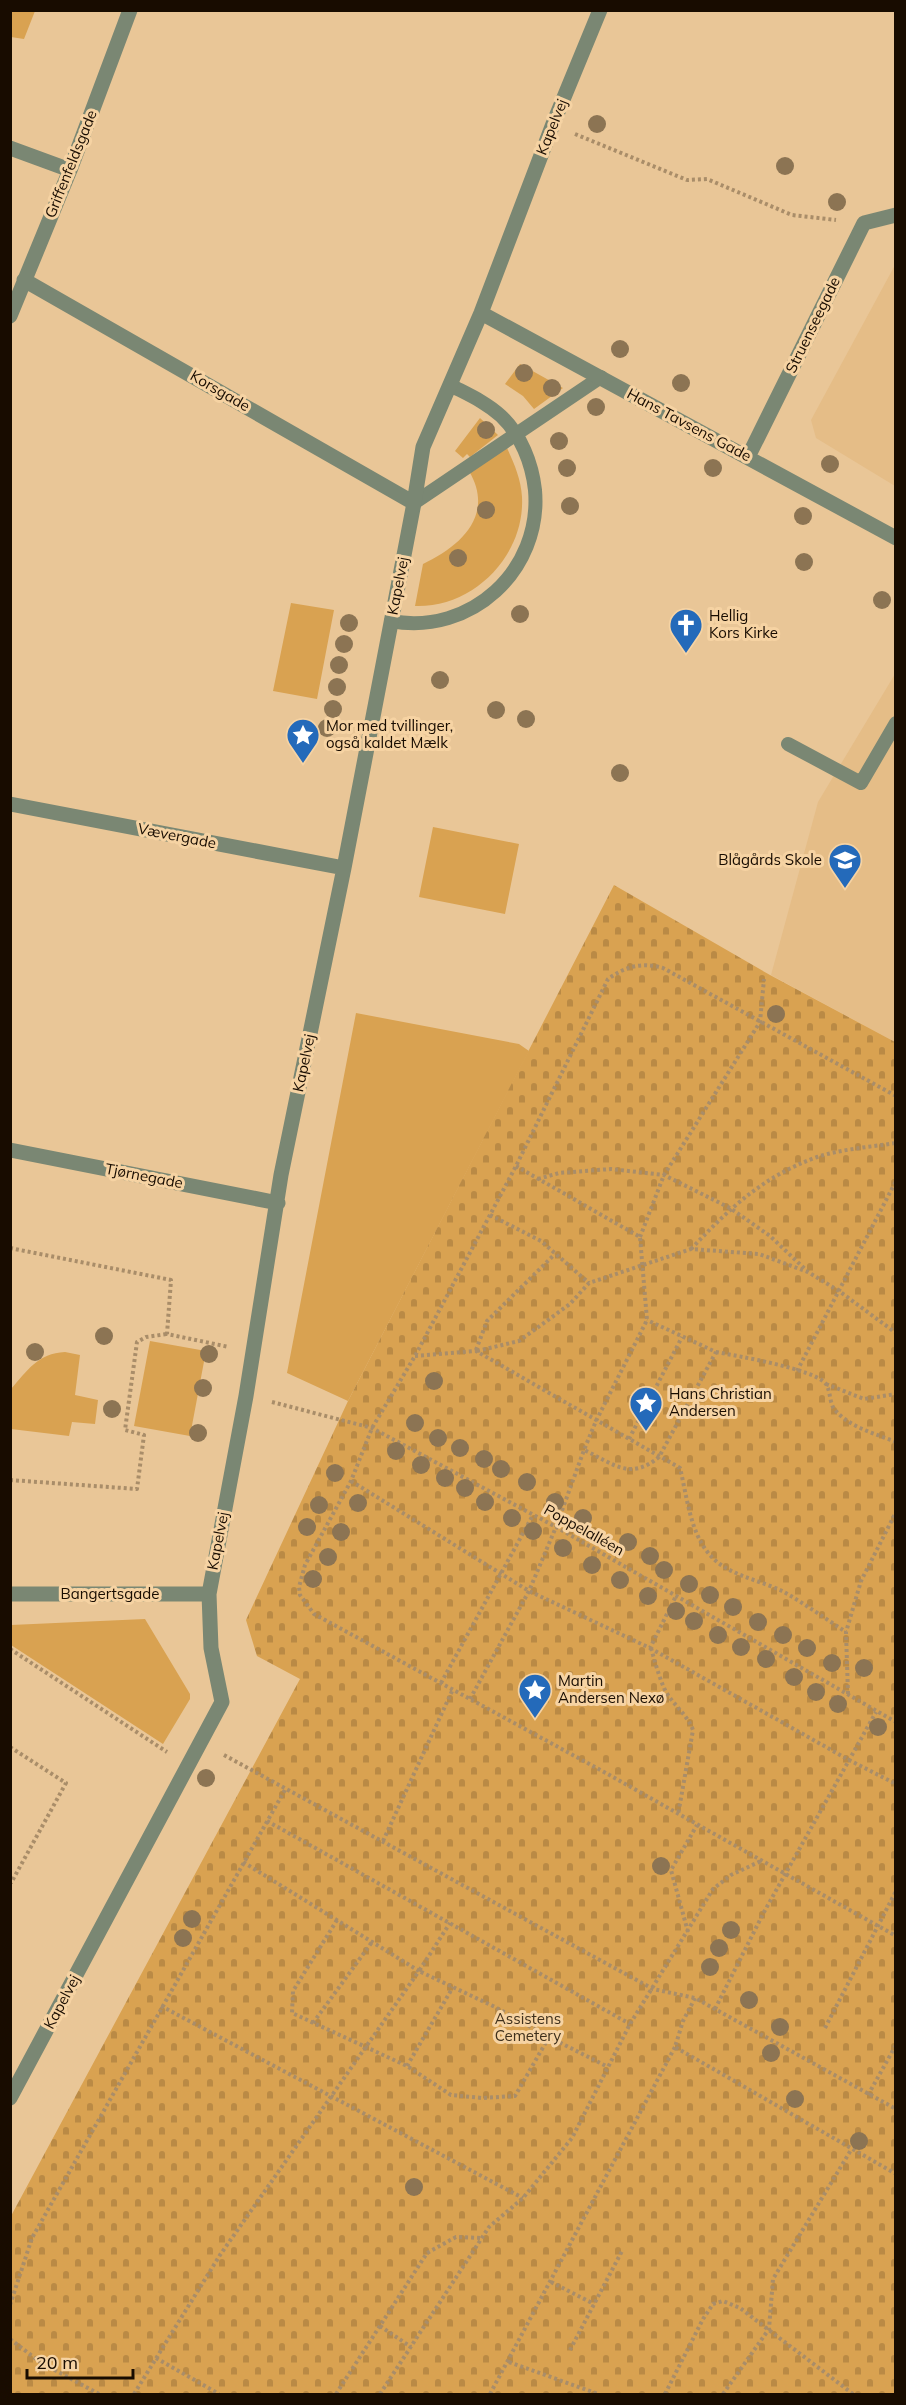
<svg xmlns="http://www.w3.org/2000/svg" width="906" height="2405" font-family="Mulish,sans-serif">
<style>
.built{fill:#e5bd87}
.green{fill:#d9a251}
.cemetery{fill:url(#cemetery-stones)}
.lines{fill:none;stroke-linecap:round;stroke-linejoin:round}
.path{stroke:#a98d69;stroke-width:4;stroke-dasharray:3 3;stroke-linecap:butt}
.service{stroke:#7a8773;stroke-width:14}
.minor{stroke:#7a8773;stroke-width:15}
.tree{fill:#8c7453}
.labels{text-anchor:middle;stroke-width:6;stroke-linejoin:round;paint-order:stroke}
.street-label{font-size:15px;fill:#180c00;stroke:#f6d3a3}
.poi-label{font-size:15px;fill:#180c00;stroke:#f6d3a3;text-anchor:start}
.park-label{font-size:15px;fill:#3f301c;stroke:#f6d3a3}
</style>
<defs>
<pattern id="cemetery-stones" width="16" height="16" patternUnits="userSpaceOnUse" patternTransform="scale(1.5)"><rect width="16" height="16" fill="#d9a251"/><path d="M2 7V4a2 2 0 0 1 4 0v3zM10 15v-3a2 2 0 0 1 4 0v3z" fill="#ba8a45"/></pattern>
</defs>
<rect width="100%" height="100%" fill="#e9c697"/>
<path class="built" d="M895 265V486L816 438 811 420Z
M895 674V1042L771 975 818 802Z"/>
<path class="green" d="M11 10 35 11 24 39 11 37V40Z
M520 364 563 388 534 409 523 396 505 384Z
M480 418 498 435 470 457 467 454 463 458 455 451Z
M507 448C514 463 521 479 522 497 525 556 473 608 415 606L423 564C461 546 495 515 469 471Z
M291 603 334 610 317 699 273 691Z
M433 827 519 844 505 914 419 897Z
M356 1013 519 1044 529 1051 348 1401 287 1373Z
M150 1341 206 1351 190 1436 134 1426Z
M65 1352 80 1355 75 1395 98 1400 95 1424 72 1422 69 1436 11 1429V1389C27 1371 38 1353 65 1352Z
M145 1619 190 1694V1699L163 1744 11 1645V1625Z"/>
<path class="cemetery" d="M614 885 770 975 895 1042V2394H11V2216L300 1679 257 1656 246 1620 348 1401Z"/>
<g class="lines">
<path class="path" d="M575 134 687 180 707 179 792 215 836 220
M896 1096 663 968C642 962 626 966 608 979L516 1166 415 1356 372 1428 351 1481 305 1565 299 1587 300 1595 314 1614 604 1772 896 1936
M516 1166 640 1237 647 1320 596 1421 584 1450C614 1464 630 1481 659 1457L716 1352 647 1320
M538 1179 559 1173 611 1169 664 1175 730 1208 770 1236 805 1269
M490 1215 541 1241 589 1283
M640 1237 664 1175 760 1022 764 979
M10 1248 171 1280 167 1334 229 1347
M691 1249C730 1208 762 1177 817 1157 842 1149 870 1147 896 1143
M476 1350 487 1321 555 1254
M477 1351 519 1341 570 1304 589 1283 691 1249 759 1254 808 1272 839 1291 896 1333
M716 1352C737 1356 815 1369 826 1384 831 1392 829 1403 835 1410 849 1427 876 1434 896 1442
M415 1356 476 1351 680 1468C687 1496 690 1533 710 1555 728 1576 761 1580 784 1592 805 1604 826 1619 846 1632
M797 1371 896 1181
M826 1384 864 1399 896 1394
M272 1402 372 1428 556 1527 896 1722
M629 1439 682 1337
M10 1480 137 1489 144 1435 125 1430 137 1342 146 1337 167 1334
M351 1481 529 1591 650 1648 676 1596
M650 1648 849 1760 896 1784
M651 1648C655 1662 659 1677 665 1690 673 1705 687 1714 693 1730L678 1815
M10 1649 167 1752
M441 1683 533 1515
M848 1694 846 1632 861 1581 896 1512
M470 1699 529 1591 556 1527 584 1450
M10 1747 66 1783 11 1883
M224 1755 653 1989 695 1998 896 2109
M267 1821 630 2024
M383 1841 453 1689
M337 1920 293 1991 292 2013 407 2066 451 2095 482 2098 515 2096 549 2037 495 2007 419 1971 450 1923
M688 1932 671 1870 697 1825
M695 1998 683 2021 675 2047 896 2174
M161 2006 523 2198
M715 2009 764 1912 876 1712
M313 2023 372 1942
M825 2028 896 1891
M549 2037 608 2067
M407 2066 453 1987
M868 2095 896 2045
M551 2282 594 2304
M10 2305 32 2238 286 1788
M380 2326 411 2347
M10 2339 40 2362 99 2394
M570 2350 622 2251
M156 2358 219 2394
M509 2362 598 2394
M134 2394 220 2255 419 1971 243 1862
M336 2394 427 2253 456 2237 482 2238
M380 2394 489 2227 523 2198 572 2138 630 2024 713 1889 731 1875 761 1861
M490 2394 675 2047
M665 2394 703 2319 713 2304 723 2301 740 2308 853 2394
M723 2394 769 2329 773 2279 851 2150"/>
<path class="service" d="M414 503 601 377
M391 621C471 636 542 570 535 490 532 463 521 435 501 416 486 402 467 394 450 385
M788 744 861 783 896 723"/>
<path class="minor" d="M10 148 70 170
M24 280 414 503
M481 313 896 538
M10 316 70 170 130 10
M748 457 864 223 896 215
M10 804 344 868
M10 1150 278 1203
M10 1594H209
M10 2098 222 1702 211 1648 209 1594 246 1396 281 1175 344 868 414 503 423 447 481 313 553 124 600 10"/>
</g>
<g class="tree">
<circle cx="597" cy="124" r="9"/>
<circle cx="785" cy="166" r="9"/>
<circle cx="837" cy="202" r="9"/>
<circle cx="620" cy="349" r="9"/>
<circle cx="524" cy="373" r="9"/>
<circle cx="681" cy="383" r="9"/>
<circle cx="552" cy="388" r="9"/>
<circle cx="596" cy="407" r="9"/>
<circle cx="486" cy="430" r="9"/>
<circle cx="559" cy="441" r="9"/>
<circle cx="830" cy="464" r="9"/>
<circle cx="567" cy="468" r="9"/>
<circle cx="713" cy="468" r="9"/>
<circle cx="570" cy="506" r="9"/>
<circle cx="486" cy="510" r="9"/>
<circle cx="803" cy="516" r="9"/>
<circle cx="458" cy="558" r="9"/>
<circle cx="804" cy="562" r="9"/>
<circle cx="882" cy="600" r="9"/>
<circle cx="520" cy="614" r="9"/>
<circle cx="349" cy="623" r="9"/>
<circle cx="344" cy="644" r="9"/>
<circle cx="339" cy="665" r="9"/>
<circle cx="440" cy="680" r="9"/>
<circle cx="337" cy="687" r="9"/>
<circle cx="333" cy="709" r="9"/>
<circle cx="496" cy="710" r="9"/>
<circle cx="526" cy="719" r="9"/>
<circle cx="327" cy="728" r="9"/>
<circle cx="620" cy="773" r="9"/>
<circle cx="776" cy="1014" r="9"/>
<circle cx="104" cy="1336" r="9"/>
<circle cx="35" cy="1352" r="9"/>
<circle cx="209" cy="1354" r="9"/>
<circle cx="434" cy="1381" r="9"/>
<circle cx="203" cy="1388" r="9"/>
<circle cx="112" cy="1409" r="9"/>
<circle cx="415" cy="1423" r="9"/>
<circle cx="198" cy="1433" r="9"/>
<circle cx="438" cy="1438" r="9"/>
<circle cx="460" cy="1448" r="9"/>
<circle cx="396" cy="1451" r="9"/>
<circle cx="484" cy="1459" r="9"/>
<circle cx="421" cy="1465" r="9"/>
<circle cx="501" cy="1469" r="9"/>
<circle cx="335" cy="1473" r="9"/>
<circle cx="445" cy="1478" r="9"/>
<circle cx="527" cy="1482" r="9"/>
<circle cx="465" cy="1488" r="9"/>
<circle cx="485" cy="1502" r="9"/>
<circle cx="555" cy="1502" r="9"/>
<circle cx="358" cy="1503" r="9"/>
<circle cx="319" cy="1505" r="9"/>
<circle cx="512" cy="1518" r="9"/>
<circle cx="583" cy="1518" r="9"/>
<circle cx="307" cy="1527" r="9"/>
<circle cx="533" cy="1531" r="9"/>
<circle cx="341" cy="1532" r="9"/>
<circle cx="628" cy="1542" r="9"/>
<circle cx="563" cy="1548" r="9"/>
<circle cx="650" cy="1556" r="9"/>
<circle cx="328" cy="1557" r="9"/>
<circle cx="592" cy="1565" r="9"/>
<circle cx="664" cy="1570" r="9"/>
<circle cx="313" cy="1579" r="9"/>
<circle cx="620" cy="1580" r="9"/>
<circle cx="689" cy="1584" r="9"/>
<circle cx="710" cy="1595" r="9"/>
<circle cx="648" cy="1596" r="9"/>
<circle cx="733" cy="1607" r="9"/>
<circle cx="676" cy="1611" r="9"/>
<circle cx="694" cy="1621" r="9"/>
<circle cx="758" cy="1622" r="9"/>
<circle cx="718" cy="1635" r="9"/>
<circle cx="783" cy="1635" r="9"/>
<circle cx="741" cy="1647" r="9"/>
<circle cx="807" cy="1648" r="9"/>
<circle cx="766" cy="1659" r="9"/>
<circle cx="832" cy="1663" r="9"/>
<circle cx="864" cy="1668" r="9"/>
<circle cx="794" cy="1677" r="9"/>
<circle cx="816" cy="1692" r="9"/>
<circle cx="838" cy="1704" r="9"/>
<circle cx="878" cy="1727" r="9"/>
<circle cx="206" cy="1778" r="9"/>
<circle cx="661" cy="1866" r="9"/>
<circle cx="192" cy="1919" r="9"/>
<circle cx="731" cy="1930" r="9"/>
<circle cx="183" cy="1938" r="9"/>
<circle cx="719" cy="1948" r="9"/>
<circle cx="710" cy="1967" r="9"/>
<circle cx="749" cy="2000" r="9"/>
<circle cx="780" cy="2027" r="9"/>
<circle cx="771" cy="2053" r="9"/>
<circle cx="795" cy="2099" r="9"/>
<circle cx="859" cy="2141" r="9"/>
<circle cx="414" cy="2187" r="9"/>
</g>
<defs>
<symbol id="church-pin" viewBox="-11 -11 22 30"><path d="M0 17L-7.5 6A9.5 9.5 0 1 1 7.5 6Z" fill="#246aba" stroke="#f6d3a3"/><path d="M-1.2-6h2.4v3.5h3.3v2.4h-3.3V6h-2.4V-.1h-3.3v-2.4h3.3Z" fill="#fff"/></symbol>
<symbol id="sight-pin" viewBox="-11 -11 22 30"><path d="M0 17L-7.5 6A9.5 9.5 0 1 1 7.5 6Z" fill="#246aba" stroke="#f6d3a3"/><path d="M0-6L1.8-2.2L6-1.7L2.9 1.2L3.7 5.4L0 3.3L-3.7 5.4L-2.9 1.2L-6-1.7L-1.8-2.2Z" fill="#fff"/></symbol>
<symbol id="school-pin" viewBox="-11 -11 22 30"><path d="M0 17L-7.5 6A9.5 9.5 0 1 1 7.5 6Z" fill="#246aba" stroke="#f6d3a3"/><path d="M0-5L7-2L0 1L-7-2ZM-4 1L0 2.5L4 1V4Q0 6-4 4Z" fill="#fff"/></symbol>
</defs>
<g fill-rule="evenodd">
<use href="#church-pin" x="667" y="606" width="38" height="52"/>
<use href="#sight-pin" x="284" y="716" width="38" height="52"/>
<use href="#school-pin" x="826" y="841" width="38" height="52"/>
<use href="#sight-pin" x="627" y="1384" width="38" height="52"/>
<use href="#sight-pin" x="516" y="1671" width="38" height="52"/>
</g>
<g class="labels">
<g class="street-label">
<text transform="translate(552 127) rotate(-68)" y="5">Kapelvej</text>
<text transform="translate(71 164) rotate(-68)" y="5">Griffenfeldsgade</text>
<text transform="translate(813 325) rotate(-64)" y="5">Struenseegade</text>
<text transform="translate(220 391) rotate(30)" y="5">Korsgade</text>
<text transform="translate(689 425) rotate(28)" y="5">Hans Tavsens Gade</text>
<text transform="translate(398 586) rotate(-79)" y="5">Kapelvej</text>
<text transform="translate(177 836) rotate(11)" y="5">Vævergade</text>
<text transform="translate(304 1063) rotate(-78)" y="5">Kapelvej</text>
<text transform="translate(144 1176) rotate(11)" y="5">Tjørnegade</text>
<text transform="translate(584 1530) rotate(29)" y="5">Poppelalléen</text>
<text transform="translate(218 1541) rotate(-79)" y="5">Kapelvej</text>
<text x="110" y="1599">Bangertsgade</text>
<text transform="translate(62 2002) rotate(-62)" y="5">Kapelvej</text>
</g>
<g class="poi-label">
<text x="709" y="621">Hellig<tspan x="709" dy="17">Kors Kirke</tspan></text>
<text x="326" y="731">Mor med tvillinger,<tspan x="326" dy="17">også kaldet Mælk</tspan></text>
<text x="822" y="865" text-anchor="end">Blågårds Skole</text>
<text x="669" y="1399">Hans Christian<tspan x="669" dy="17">Andersen</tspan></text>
<text x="558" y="1686">Martin<tspan x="558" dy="17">Andersen Nexø</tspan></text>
</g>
<g class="park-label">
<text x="528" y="2024">Assistens<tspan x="528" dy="17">Cemetery</tspan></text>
</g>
</g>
<rect width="906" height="2405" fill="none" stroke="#180c00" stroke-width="24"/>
<path d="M27 2369v9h106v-9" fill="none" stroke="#180c00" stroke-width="3"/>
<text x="36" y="2369" font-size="18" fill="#180c00" stroke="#f6d3a3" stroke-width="4.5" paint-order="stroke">20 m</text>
</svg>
